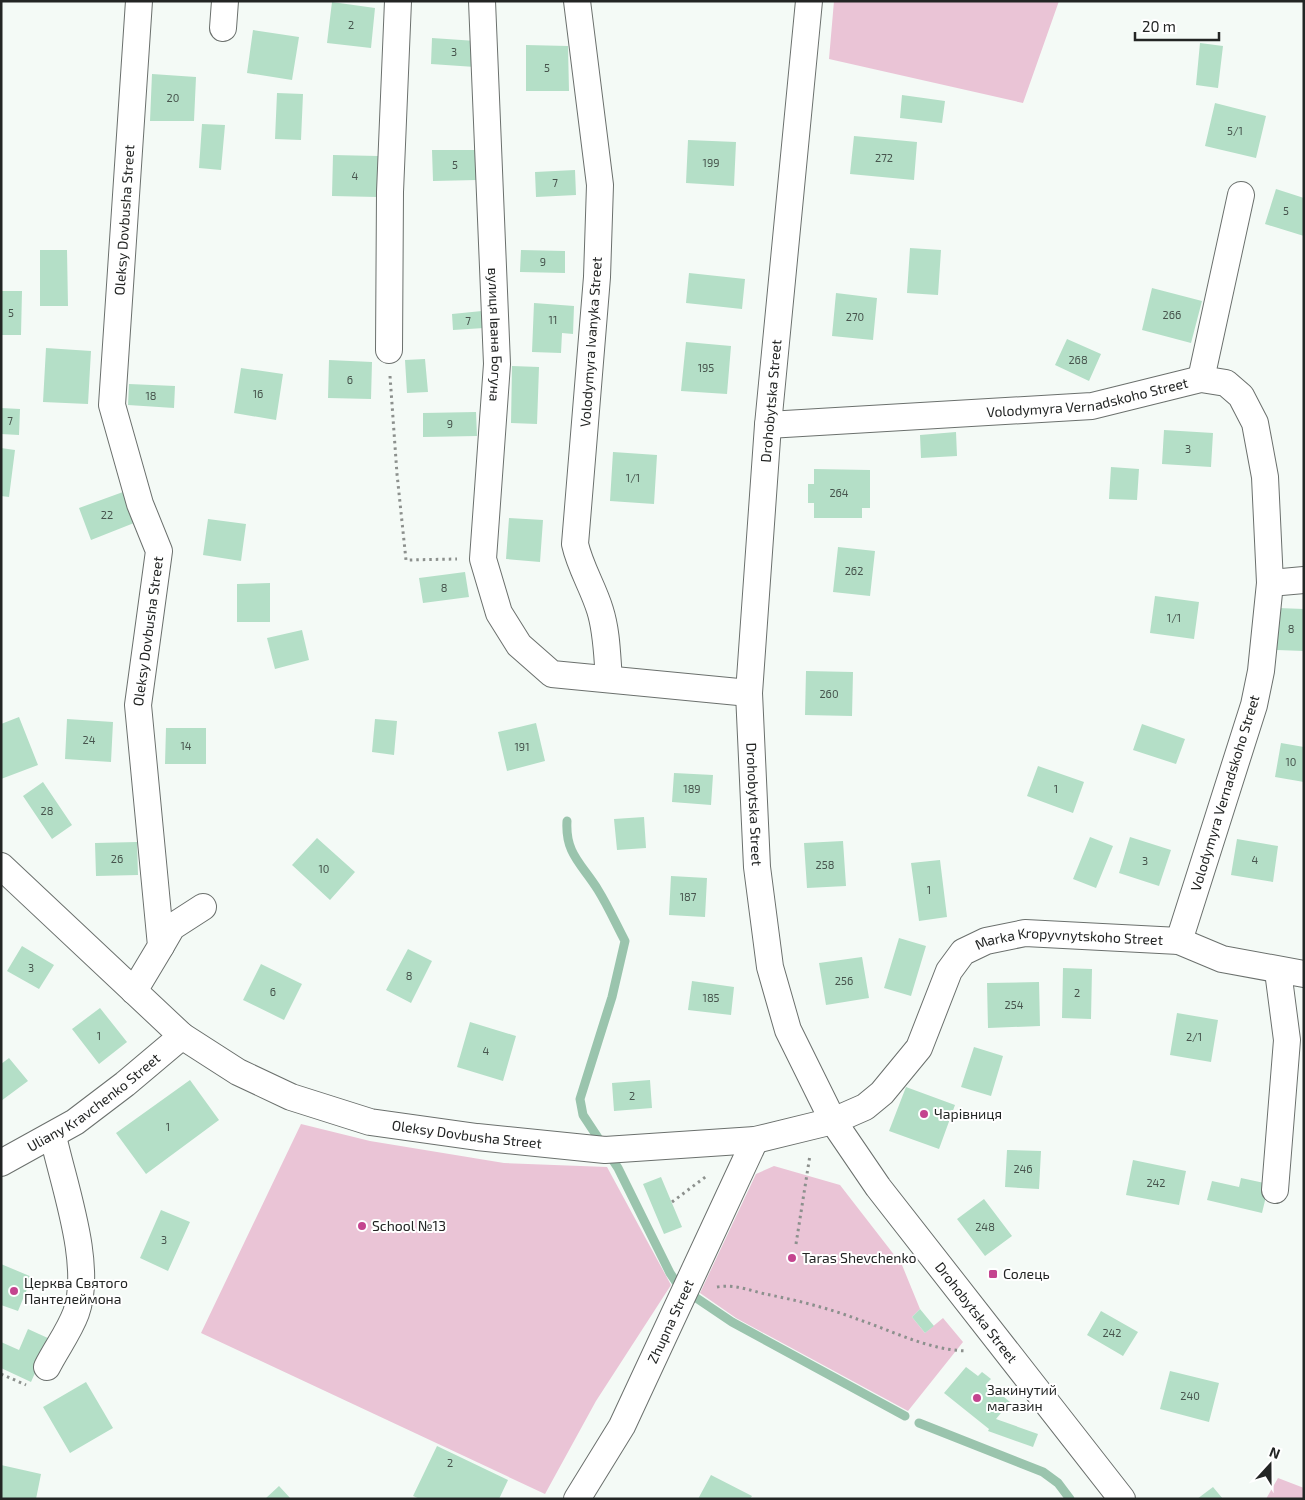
<svg xmlns="http://www.w3.org/2000/svg" width="1305" height="1500" font-family="'Exo 2',sans-serif">
<style>
.green{fill:#eac4d6}
.lines{fill:none;stroke-linecap:round;stroke-linejoin:round}
.stream{stroke:#9ac4ad;stroke-width:9}
.building{fill:#b4dfc7}
.minor-casing{stroke:#6b706d;stroke-width:28}
.path{stroke:#8c908d;stroke-width:3;stroke-dasharray:2.5 4;stroke-linecap:butt}
.minor{stroke:#fff;stroke-width:26}
.poi-dot{fill:#c4448f;stroke:#fff;stroke-width:2}
.labels{text-anchor:middle;stroke-width:4;stroke-linejoin:round;paint-order:stroke}
.number-label{font-size:11px;fill:#47544d}
.street-label{font-size:14px;fill:#232524;stroke:#fff}
.poi-label{font-size:14px;fill:#232524;stroke:#fff;text-anchor:start}
</style>
<rect width="100%" height="100%" fill="#f4faf6"/>
<path class="green" d="M834 1H1059L1023 103 829 59Z
M301 1124 370 1141 504 1163 607 1167 671 1285 596 1401 545 1494 201 1333Z
M774 1166 840 1185 902 1265 920 1309 912 1317 925 1333 943 1318 963 1342 908 1411 736 1318 700 1293 756 1174Z
M1278 1478 1304 1488V1499H1266Z"/>
<g class="lines">
<path class="stream" d="M567 821C565 854 582 864 598 890 608 906 616 924 625 941L612 997 580 1099 583 1115 618 1168 670 1273 676 1282
M689 1293 732 1322 905 1416
M919 1423 1043 1472 1058 1483 1070 1499"/>
</g>
<path class="building" d="M332 2 375 8 371 48 327 43Z
M253 30 299 37 292 80 247 73Z
M432 38 476 41 475 67 431 64Z
M1200 43 1223 46 1218 88 1196 85Z
M526 45 568 46 569 91H526Z
M152 74 196 77 194 121H150Z
M277 93 303 94 301 140 275 139Z
M902 95 945 101 942 123 900 118Z
M1215 103 1266 116 1256 158 1205 146Z
M202 124 225 125 221 170 199 168Z
M854 136 917 142 914 180 850 174Z
M688 140 736 142 734 186 686 183Z
M432 150H477V180L433 181Z
M333 155 378 156 377 197 332 196Z
M575 170 576 195 536 197 535 172Z
M1276 189 1304 198V236L1265 224Z
M910 248 941 250 938 295 907 293Z
M40 250H67L68 306H40Z
M521 250 565 251V273L520 272Z
M689 273 745 279 742 309 686 303Z
M1152 288 1202 301 1191 343 1142 330Z
M1 291H22L21 335H1Z
M836 293 877 298 873 340 832 336Z
M534 303 574 306 573 334 562 333 561 353 532 352Z
M482 311 484 328 453 330 452 314Z
M1067 339 1101 354 1089 381 1055 365Z
M686 342 731 346 727 394 681 391Z
M46 348 91 351 88 404 43 402Z
M425 359 428 392 407 393 405 360Z
M329 360 372 362 371 399 328 398Z
M512 366 539 367 537 424 511 423Z
M241 368 283 374 276 420 234 413Z
M129 384 175 386 174 408 128 405Z
M1 408 20 409 19 435 1 434Z
M476 412 477 436 423 437V413Z
M1164 430 1213 433 1211 467 1162 464Z
M956 432 957 456 921 458 920 435Z
M1 448 15 450 9 497 1 496Z
M613 452 657 455 654 504 610 501Z
M1111 467 1139 469 1137 500 1109 499Z
M814 469 870 470V508H862V518H814V503H808V484H814Z
M123 492 134 523 91 540 79 508Z
M509 518 543 520 540 562 506 559Z
M208 519 246 524 241 561 203 555Z
M838 547 875 551 870 596 833 592Z
M465 572 469 597 423 603 419 578Z
M270 583V622H237V584Z
M1155 596 1199 602 1194 639 1150 633Z
M1278 608 1304 609V651L1277 650Z
M302 630 309 660 275 669 267 638Z
M806 671 853 672 852 716 805 715Z
M19 717 38 765 1 779V724Z
M67 719 113 722 111 762 65 759Z
M375 719 397 721 394 755 372 752Z
M536 723 545 761 507 771 498 732Z
M1142 724 1185 739 1176 764 1133 750Z
M166 728H206V764H165Z
M1281 743 1304 747V782L1275 777Z
M1038 766 1084 782 1073 813 1027 796Z
M674 773 713 775 711 805 672 802Z
M43 782 72 825 52 839 23 796Z
M644 817 646 848 617 850 614 819Z
M1090 837 1113 846 1096 888 1073 879Z
M1130 837 1171 850 1159 886 1119 873Z
M317 838 355 872 330 900 292 865Z
M1237 839 1278 846 1273 882 1231 875Z
M843 841 846 886 807 888 804 843Z
M137 842 138 875 96 876 95 843Z
M940 860 947 917 919 921 911 863Z
M671 876 707 878 705 917 669 915Z
M899 938 926 946 911 996 884 988Z
M22 946 54 965 39 989 7 971Z
M408 949 432 961 411 1003 386 990Z
M862 957 869 998 826 1005 819 963Z
M261 964 302 984 284 1020 243 1000Z
M1063 968 1092 969 1091 1019 1062 1018Z
M692 981 734 987 731 1015 688 1010Z
M1039 982 1040 1026 988 1028 987 983Z
M100 1008 127 1042 99 1064 72 1029Z
M1177 1013 1218 1020 1211 1062 1170 1055Z
M470 1022 516 1036 503 1081 457 1067Z
M974 1047 1003 1056 991 1096 961 1087Z
M9 1058 28 1081 1 1101V1064Z
M190 1080 219 1120 146 1174 116 1133Z
M650 1080 652 1108 614 1111 612 1083Z
M906 1087 955 1105 939 1149 889 1131Z
M1007 1150 1041 1151 1039 1189 1005 1187Z
M1133 1160 1186 1171 1179 1205 1126 1195Z
M661 1177 682 1227 664 1234 643 1184Z
M1241 1178 1269 1184 1262 1213 1207 1200 1212 1181 1239 1187Z
M984 1199 1012 1236 985 1256 957 1219Z
M161 1210 190 1222 168 1271 140 1258Z
M1 1264 32 1277 18 1311 1 1305Z
M920 1309 934 1326 925 1333 912 1317Z
M1101 1311 1138 1332 1123 1356 1087 1335Z
M28 1329 50 1339 31 1382 1 1368V1342L19 1350Z
M966 1367 978 1376 982 1372 986 1375 991 1379 987 1383 1010 1402 996 1419 1038 1434 1033 1447 988 1431 989 1429 944 1393Z
M1170 1371 1219 1383 1209 1422 1160 1409Z
M86 1382 113 1428 70 1453 43 1407Z
M437 1446 508 1480 499 1499H420L413 1496Z
M1 1465 41 1474 36 1499H1Z
M711 1475 752 1496 750 1499H698Z
M279 1486 291 1499H265Z
M1213 1487 1223 1499H1197Z"/>
<g class="lines">
<defs>
<g id="minor">
<path id="s1" d="M482 1 497 364 483 559 499 613 519 645 552 674 749 693"/>
<path d="M577 1 600 185 597 277 575 544C580 567 593 587 600 610 607 632 607 656 609 679"/>
<path id="s2" d="M809 1 768 425 749 693 757 867 770 967 788 1030 833 1121 878 1187 1122 1499"/>
<path d="M223 28 225 1"/>
<path d="M389 350 390 192 398 1"/>
<path d="M1201 379 1241 195"/>
<path id="s3" d="M768 425 1092 406 1201 379 1226 383 1241 396 1255 423 1265 477 1270 583 1261 671 1254 705 1179 941"/>
<path d="M1270 583 1304 580"/>
<path id="s4" d="M1 866 182 1036 238 1072 291 1097 370 1122 477 1137 605 1150 755 1140 833 1121 865 1107 882 1093 919 1048 949 971 963 952 986 941 1025 933 1179 941 1222 959 1304 974"/>
<path d="M161 946 172 927 203 907"/>
<path id="s5" d="M134 991 161 946 138 705 159 551 140 504 112 405 139 1"/>
<path id="s6" d="M1 1163 75 1122 125 1084 182 1036"/>
<path d="M1275 1190 1287 1040 1278 971"/>
<path d="M47 1367C56 1349 69 1332 76 1313 93 1265 64 1186 53 1136"/>
<path id="s7" d="M577 1499 622 1426 755 1140"/>
</g>
</defs>
<use href="#minor" class="minor-casing"/>
<path class="path" d="M390 376 397 474 406 560 457 559
M672 1202 708 1175
M796 1244 810 1155
M717 1287C734 1284 749 1290 765 1294 796 1300 828 1308 857 1319 893 1331 928 1350 967 1351
M1 1374 26 1385"/>
<use href="#minor" class="minor"/>
</g>
<g class="poi-dot">
<circle cx="924" cy="1114" r="5"/>
<circle cx="362" cy="1226" r="5"/>
<circle cx="792" cy="1258" r="5"/>
<rect x="988" y="1269" width="10" height="10" rx="2.5"/>
<circle cx="14" cy="1291" r="5"/>
<circle cx="977" cy="1398" r="5"/>
</g>
<g class="labels">
<g class="number-label">
<text x="351" y="29">2</text>
<text x="454" y="56">3</text>
<text x="547" y="72">5</text>
<text x="173" y="102">20</text>
<text x="1235" y="135">5/1</text>
<text x="884" y="162">272</text>
<text x="711" y="167">199</text>
<text x="455" y="169">5</text>
<text x="355" y="180">4</text>
<text x="555" y="187">7</text>
<text x="1286" y="215">5</text>
<text x="543" y="266">9</text>
<text x="11" y="317">5</text>
<text x="1172" y="319">266</text>
<text x="855" y="321">270</text>
<text x="553" y="324">11</text>
<text x="468" y="325">7</text>
<text x="1078" y="364">268</text>
<text x="706" y="372">195</text>
<text x="350" y="384">6</text>
<text x="258" y="398">16</text>
<text x="151" y="400">18</text>
<text x="10" y="425">7</text>
<text x="450" y="428">9</text>
<text x="1188" y="453">3</text>
<text x="633" y="482">1/1</text>
<text x="839" y="497">264</text>
<text x="107" y="519">22</text>
<text x="854" y="575">262</text>
<text x="444" y="592">8</text>
<text x="1174" y="622">1/1</text>
<text x="1291" y="633">8</text>
<text x="829" y="698">260</text>
<text x="89" y="744">24</text>
<text x="186" y="750">14</text>
<text x="522" y="751">191</text>
<text x="1291" y="766">10</text>
<text x="692" y="793">189</text>
<text x="1056" y="793">1</text>
<text x="47" y="815">28</text>
<text x="117" y="863">26</text>
<text x="1255" y="864">4</text>
<text x="1145" y="865">3</text>
<text x="825" y="869">258</text>
<text x="324" y="873">10</text>
<text x="929" y="894">1</text>
<text x="688" y="901">187</text>
<text x="31" y="972">3</text>
<text x="409" y="980">8</text>
<text x="844" y="985">256</text>
<text x="273" y="996">6</text>
<text x="1077" y="997">2</text>
<text x="711" y="1002">185</text>
<text x="1014" y="1009">254</text>
<text x="99" y="1040">1</text>
<text x="1194" y="1041">2/1</text>
<text x="486" y="1055">4</text>
<text x="632" y="1100">2</text>
<text x="168" y="1131">1</text>
<text x="1023" y="1173">246</text>
<text x="1156" y="1187">242</text>
<text x="985" y="1231">248</text>
<text x="164" y="1244">3</text>
<text x="1112" y="1337">242</text>
<text x="1190" y="1400">240</text>
<text x="450" y="1467">2</text>
</g>
<g class="street-label">
<text dy="5" stroke="none"><textPath href="#s5" startOffset="789">Oleksy Dovbusha Street</textPath></text>
<text dy="5" stroke="none"><textPath href="#s1" startOffset="334">вулиця Івана Богуна</textPath></text>
<text transform="translate(591 342) rotate(-86)" y="5">Volodymyra Ivanyka Street</text>
<text dy="5" stroke="none"><textPath href="#s3" startOffset="321">Volodymyra Vernadskoho Street</textPath></text>
<text transform="translate(771 401) rotate(-85)" y="5">Drohobytska Street</text>
<text dy="5" stroke="none"><textPath href="#s5" startOffset="369">Oleksy Dovbusha Street</textPath></text>
<text transform="translate(1225 793) rotate(-73)" y="5">Volodymyra Vernadskoho Street</text>
<text dy="5" stroke="none"><textPath href="#s2" startOffset="806">Drohobytska Street</textPath></text>
<text dy="5" stroke="none"><textPath href="#s4" startOffset="1254">Marka Kropyvnytskoho Street</textPath></text>
<text dy="5" stroke="none"><textPath href="#s6" startOffset="111">Uliany Kravchenko Street</textPath></text>
<text dy="5" stroke="none"><textPath href="#s4" startOffset="554">Oleksy Dovbusha Street</textPath></text>
<text dy="5" stroke="none"><textPath href="#s2" startOffset="1376">Drohobytska Street</textPath></text>
<text dy="5" stroke="none"><textPath href="#s7" startOffset="201">Zhupna Street</textPath></text>
</g>
<g class="poi-label">
<text x="934" y="1119">Чарівниця</text>
<text x="372" y="1231">School №13</text>
<text x="802" y="1263">Taras Shevchenko</text>
<text x="1003" y="1279">Солець</text>
<text x="24" y="1288">Церква Святого<tspan x="24" dy="16">Пантелеймона</tspan></text>
<text x="987" y="1395">Закинутий<tspan x="987" dy="16">магазин</tspan></text>
</g>
</g>
<rect width="1305" height="1500" fill="none" stroke="#232524" stroke-width="5"/>
<g transform="translate(1270 1465) rotate(21)" stroke="#ffffff" stroke-width="4" paint-order="stroke">
<path d="M0-4L9 19L0 12L-9 19Z" fill="#232524"/>
<text y="-8" font-size="14" font-weight="bold" text-anchor="middle" fill="#232524">N</text>
</g>
<path d="M1135 32v8h84v-8" fill="none" stroke="#232524" stroke-width="2.5"/>
<text x="1142" y="32" font-size="15" fill="#232524" stroke="#ffffff" stroke-width="4" paint-order="stroke">20 m</text>
</svg>
